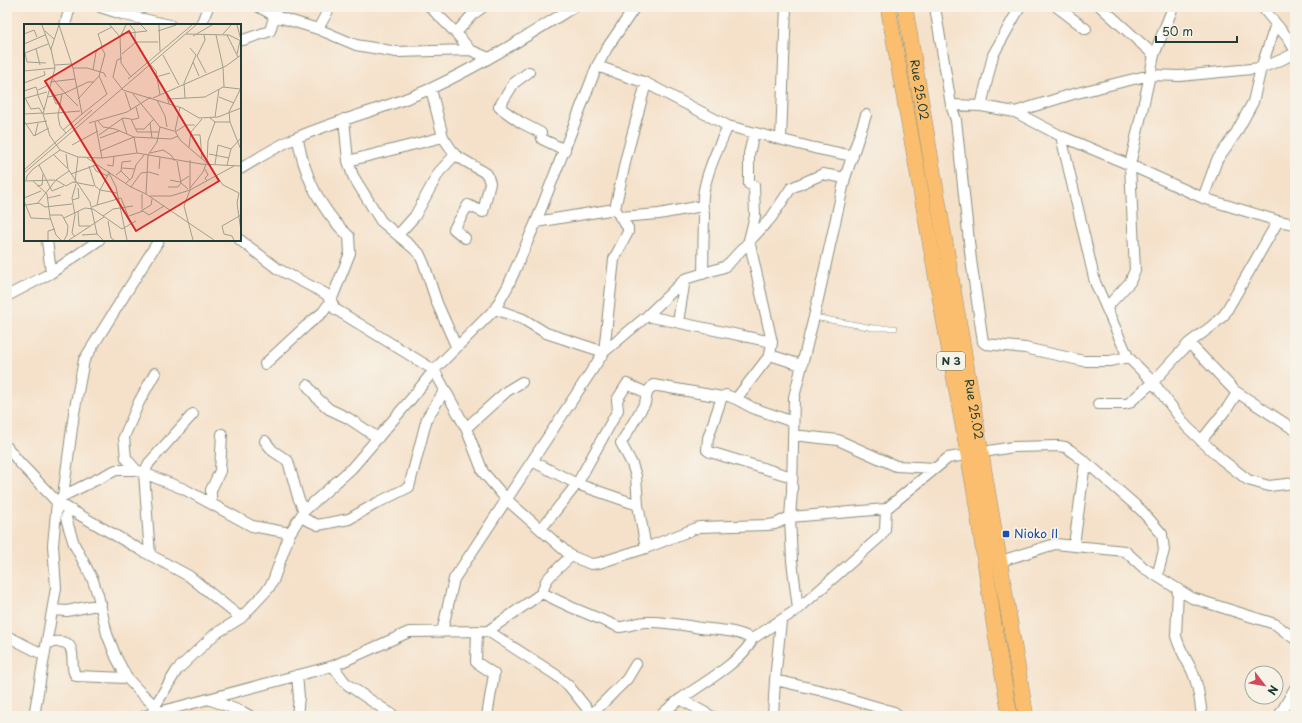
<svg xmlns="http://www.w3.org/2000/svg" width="1302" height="723" font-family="'Playpen Sans',sans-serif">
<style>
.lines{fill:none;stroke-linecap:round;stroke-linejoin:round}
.service-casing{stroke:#8a8f7f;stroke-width:6}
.minor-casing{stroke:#8a8f7f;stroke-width:12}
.primary-casing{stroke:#8a8f7f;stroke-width:16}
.service{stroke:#fff;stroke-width:5}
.minor{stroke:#fff;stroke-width:10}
.primary{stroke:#fbbe6e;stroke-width:15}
.transit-dot{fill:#1a4fb4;stroke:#f7f3e8;stroke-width:1.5}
.labels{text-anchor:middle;stroke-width:3.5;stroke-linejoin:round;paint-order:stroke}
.shield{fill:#f7f3e8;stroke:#60746a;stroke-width:1}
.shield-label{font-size:11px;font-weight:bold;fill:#1f3d34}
.street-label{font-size:12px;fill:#1f3d34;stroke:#f7f3e8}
.transit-label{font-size:12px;fill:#164399;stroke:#f7f3e8;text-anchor:start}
.inset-road{fill:none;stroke:#9f9f8e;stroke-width:1}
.view{fill:#d62828;fill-opacity:0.15;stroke:#d62828;stroke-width:2}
.inset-edge{fill:none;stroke:#1f3d34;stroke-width:2}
</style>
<rect width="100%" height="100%" fill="#f7f3e8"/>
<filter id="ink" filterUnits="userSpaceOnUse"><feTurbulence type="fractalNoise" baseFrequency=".025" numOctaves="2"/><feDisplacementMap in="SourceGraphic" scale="8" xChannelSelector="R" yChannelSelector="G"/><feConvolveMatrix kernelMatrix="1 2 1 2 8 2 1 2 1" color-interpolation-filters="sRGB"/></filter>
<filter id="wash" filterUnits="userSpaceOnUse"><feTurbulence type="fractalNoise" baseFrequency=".012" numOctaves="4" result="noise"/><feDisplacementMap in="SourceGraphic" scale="16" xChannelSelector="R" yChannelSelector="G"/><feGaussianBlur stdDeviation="0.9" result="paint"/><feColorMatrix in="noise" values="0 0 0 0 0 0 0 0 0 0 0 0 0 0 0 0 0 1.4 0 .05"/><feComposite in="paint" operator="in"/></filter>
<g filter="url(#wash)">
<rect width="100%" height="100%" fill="#f5e1ca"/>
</g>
<g filter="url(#ink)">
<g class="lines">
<defs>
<path id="service" d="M814 317 873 328H895"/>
<path id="minor" d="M100 7 125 15 170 25
M259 7 275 16 318 29 356 45 397 52 470 50 489 58
M430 7 456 33 470 50
M935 7 951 105 981 106 1015 112 1061 136 1130 165 1203 198 1278 221 1295 224
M1057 7 1086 29
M1101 7 1154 55 1150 75 1180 76 1261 68 1281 60 1295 53
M1262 7 1287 37 1295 50
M65 25 70 7
M201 25 208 7
M318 29 330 7
M456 33 472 15 483 7
M240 40H243L270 31 277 7
M1154 55 1173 7
M597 66 646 83 728 126 814 148 853 156
M529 72 514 83 499 107 520 122 541 133 542 139 565 150
M431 89 443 137 455 155 487 174 490 183 483 212 468 205 454 229 465 238
M951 105 956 120 971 260 983 342 986 344 1025 348 1084 361H1110L1128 357
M981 106 993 55 1020 7
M1015 112 1073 94 1150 75 1130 165 1135 270 1130 282 1107 307
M344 119 348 161 353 176 381 221 419 253 424 264 437 303 456 346
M1061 136 1095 282 1128 357 1153 382 1187 427 1221 459 1248 480 1269 486 1295 483
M781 139 786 7
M348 161 443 137
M240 169C259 158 278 145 298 137 342 118 389 108 432 88 481 65 527 36 574 7
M1203 198 1217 160 1236 133 1253 102 1261 68 1276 24
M620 217 659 214 702 206
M536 222 615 209
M398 235 415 216 439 172 455 155
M47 240 51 273
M159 240 84 360 74 413 63 496 57 502 139 549 189 576 241 618
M240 240 278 269 326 294 331 301 335 309 434 370 466 428 483 472 507 500 571 556 591 564 599 563 646 548 699 527 768 525 775 524 790 517 886 509
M703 274 704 213C697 191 718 148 728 126
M7 296 51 273 99 240
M495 309 523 319 546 333 604 352 614 259 628 232V228L615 209 626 158 646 83
M647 316 772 342
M678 322 685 279
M1189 343 1235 391 1295 430
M770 355 801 365
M265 364 306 326 323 312 331 301 350 253 349 236C329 219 313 192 305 167 301 157 300 147 297 137
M307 385 318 399 329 409 348 418 378 438
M722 397 708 438 707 450 710 452 792 477
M736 399 753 408 793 422
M1098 404H1125L1129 403 1153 382 1189 343 1212 326 1224 315 1278 221
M466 428 507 391 522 382
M793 435 838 440 896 466 935 468
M265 441 273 451 288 461 298 497 304 511
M1201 441 1228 407 1237 393
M7 447 19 462 57 502 53 545 56 588 34 716
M532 461 577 484 638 505
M136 470 126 458 124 437 139 402 155 373
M63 496 116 470H136L184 489 252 526 290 533
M211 503V490L220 471 222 434
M68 509 66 518 68 525 74 544 92 578 98 595 107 634 116 657 127 678 140 692 155 706
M300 517 318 525 349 519 377 503 409 487 427 418 445 390
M541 529 577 484 618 410 617 400 627 384 647 393
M1074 545 1085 463
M646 548 638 505 636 476 632 464 621 443 645 403 647 393 653 385 722 397 726 395 736 399 770 355 772 342 749 240 755 216 754 186 749 184V154L754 133
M150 555 144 473 149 463 193 414
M1001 561 1055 544 1125 551 1144 568 1192 598 1275 624 1295 639
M1178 590 1176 636C1179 649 1188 661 1193 673 1199 687 1200 701 1202 716
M542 593 571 607 619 627C628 627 637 622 646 622 665 621 683 625 701 628 719 630 736 630 752 639
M798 609 792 561 790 517 792 491 794 397 814 317 845 178 866 115
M53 610 67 611 101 604
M477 631 476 662 494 674 487 716
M488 631 542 593 546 581 551 575 571 556
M442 632 454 579 604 352 647 316 685 279 724 267 730 262 771 218 791 188 823 174 845 178
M7 636 44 655
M47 643C52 642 61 641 66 643 77 649 69 668 76 676L127 678
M333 666 344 681 348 685 394 716
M297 675 299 697 297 716
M775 680 823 691 894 712 899 716
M208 699 243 712 250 716
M680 699 711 716
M592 714 627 679 636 664
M144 716 333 666 409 632 488 631 556 675 569 686 593 716
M151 716 155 706 177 670 215 634 241 618 268 589 273 581 290 533 304 511 352 468 411 399 434 370 495 309 508 286 536 222 597 66 607 48 635 7
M660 716C666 711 672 705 679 700 697 687 745 660 752 639L798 609 881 536 885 530 886 509 948 458 1013 447 1058 446 1065 447 1070 450 1094 469 1141 510 1162 534 1164 550 1157 576
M773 716 775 680 781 621
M1279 716 1295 688"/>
<g id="primary">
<path d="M888 7 975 494 995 631 1010 716"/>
<path id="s1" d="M905 7 1026 716"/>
</g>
</defs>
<use href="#service" class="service-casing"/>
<use href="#minor" class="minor-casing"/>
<use href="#primary" class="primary-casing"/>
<use href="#service" class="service"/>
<use href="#minor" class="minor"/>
<use href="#primary" class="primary"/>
</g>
</g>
<rect class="transit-dot" x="1002" y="530" width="8" height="8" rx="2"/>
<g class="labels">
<rect class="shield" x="937" y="352" width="28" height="18" rx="3"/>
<g class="shield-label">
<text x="951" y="365">N 3</text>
</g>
<g class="street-label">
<text dy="4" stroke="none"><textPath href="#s1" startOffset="84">Rue 25.02</textPath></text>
<text dy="4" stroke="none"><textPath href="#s1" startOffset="408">Rue 25.02</textPath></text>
</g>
<g class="transit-label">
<text x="1014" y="538">Nioko II</text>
</g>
</g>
<g transform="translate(24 24)">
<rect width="217" height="217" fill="#f5e1ca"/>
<path class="inset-road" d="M18 1 27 26M35 1 27 25 31 44 19 90 26 112 36 126 54 133 78 134 113 129 177 140 217 142M35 1 49 44 58 90 39 106M86 1 96 13M102 1 96 13 97 39 107 53M106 1 111 7V19M135 1 136 27M213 1 217 16M21 7 30 15M134 7 152 1M0 10 10 6 13 13M97 10 123 7 117 1M162 10 205 11 217 17M199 10 207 1M192 11 199 43 200 63M203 11 214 33M169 12 188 1M0 20 21 11M12 25 16 41M1 29 3 38 22 39M1 29 24 20M98 30 112 18H134M213 30 216 17M139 31 155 61M173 32 181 16 180 11M173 32 182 49M98 34 93 36 89 53 99 66 158 84 175 94 194 93 217 84M169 38 175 52M31 41 47 40M127 41 132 47 136 71M49 44H63L80 49 82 53M69 46 72 28 78 22 74 10 88 3M0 47 31 44M132 53 146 49M28 54 41 69 38 70 34 92 36 102 42 109M104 55 168 1M26 58 51 55M0 59 21 51 20 47M25 63 32 80 36 79M217 64 205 88 206 98 217 126M14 66 25 61M0 67 12 63 14 69M101 68 107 86M142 68 145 80M13 69 20 86M109 70 136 103 133 118 124 131 122 170M0 72 7 85 15 84 19 90M24 73 38 70M195 73 210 79M2 74 23 68M129 74 202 42 217 31M161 74 160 59 172 31 166 24M54 75 75 52 81 30 77 23M145 75 181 73 199 63 216 65M133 76 141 92 143 103M54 82 41 69 64 58H70M156 83 151 107 156 116 184 140 199 161 215 169 213 179 217 207M0 90 19 89M20 90 56 87M58 90 83 70 75 52M191 93 195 65M98 94 103 110M186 94 191 98H206M107 96 115 94 112 83M0 97 10 112 25 104M74 97 79 103 91 105 110 113 147 115 154 112M71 98 78 134M65 99 103 88 127 73M126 99 128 114M2 100 23 97M136 103 150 107M112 105H120L130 95M151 108 162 101H171M75 111 99 94 107 95 113 108H135M167 111H176L178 134M11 112 14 99M76 114 95 107M48 121 74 107M165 123 167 108 178 95M76 127 110 113 113 129M126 129 139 126 147 131 151 137M42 130 44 145 66 178 73 210 79 216M185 130 205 134M30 131 43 144M63 134 107 163 122 170 190 216M153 137 157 159 164 165M183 139 184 117 191 98M191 140 194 121 207 125M15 141 28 167 40 162M69 141 72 147 84 152M83 141 89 142 90 132M203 141 207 125 217 114M65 142 71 162 76 166 73 181 68 183M98 144 111 145M135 145 136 133M181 145 184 151 181 154 183 157M0 146 68 86M84 147 92 163 103 216M97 147 106 156M0 149 172 1M85 149 76 166 93 169M47 150 72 141M92 151 97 147 98 138 107 137M2 156 3 152 9 145 36 126M32 156 42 162 49 158 70 162M146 156 156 158 165 152M0 157 31 156M9 157 23 170 26 193 32 211 37 216M51 158 54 133M102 159 108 154 112 141 120 131M13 162 18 161 19 150M107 163 117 149 125 148 135 151M144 163H154L157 159M166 164 179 148 182 140M126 172H147L166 166V136M0 174 17 167M24 174 37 171M48 176 55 174 54 164M0 177 7 194 27 195M13 180 32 156 45 147M2 181 15 179 21 183 48 180M73 181 97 174 107 199M118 185V170M54 187 55 202H66M117 187 127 181 128 175M26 191H38L44 202 43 211 40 216M79 192 89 185 109 182M105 192 119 187 125 191 140 182M40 194 61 184 69 185 98 205 112 197M84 197 87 214 90 216M58 211 73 210M51 213 48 209 51 191 48 174 52 160M24 216V207L31 205M45 216 80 193M169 216 160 182 166 166 210 142M210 216 208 212 200 210 198 202 217 191"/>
<path class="view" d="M105 7 195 157 112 207 21 57Z"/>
<rect width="217" height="217" class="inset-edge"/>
</g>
<rect width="1302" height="723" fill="none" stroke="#f7f3e8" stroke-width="24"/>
<g transform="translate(1264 685) rotate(121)"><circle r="19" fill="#f7f3e8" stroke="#a1aaa0"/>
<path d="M0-3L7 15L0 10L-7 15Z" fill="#d1495b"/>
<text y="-6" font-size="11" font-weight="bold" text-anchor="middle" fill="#1f3d34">N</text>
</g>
<path d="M1156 36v6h81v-6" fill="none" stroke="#1f3d34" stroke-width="2"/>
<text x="1162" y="36" font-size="12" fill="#1f3d34" stroke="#f7f3e8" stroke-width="3" paint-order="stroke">50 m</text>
</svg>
